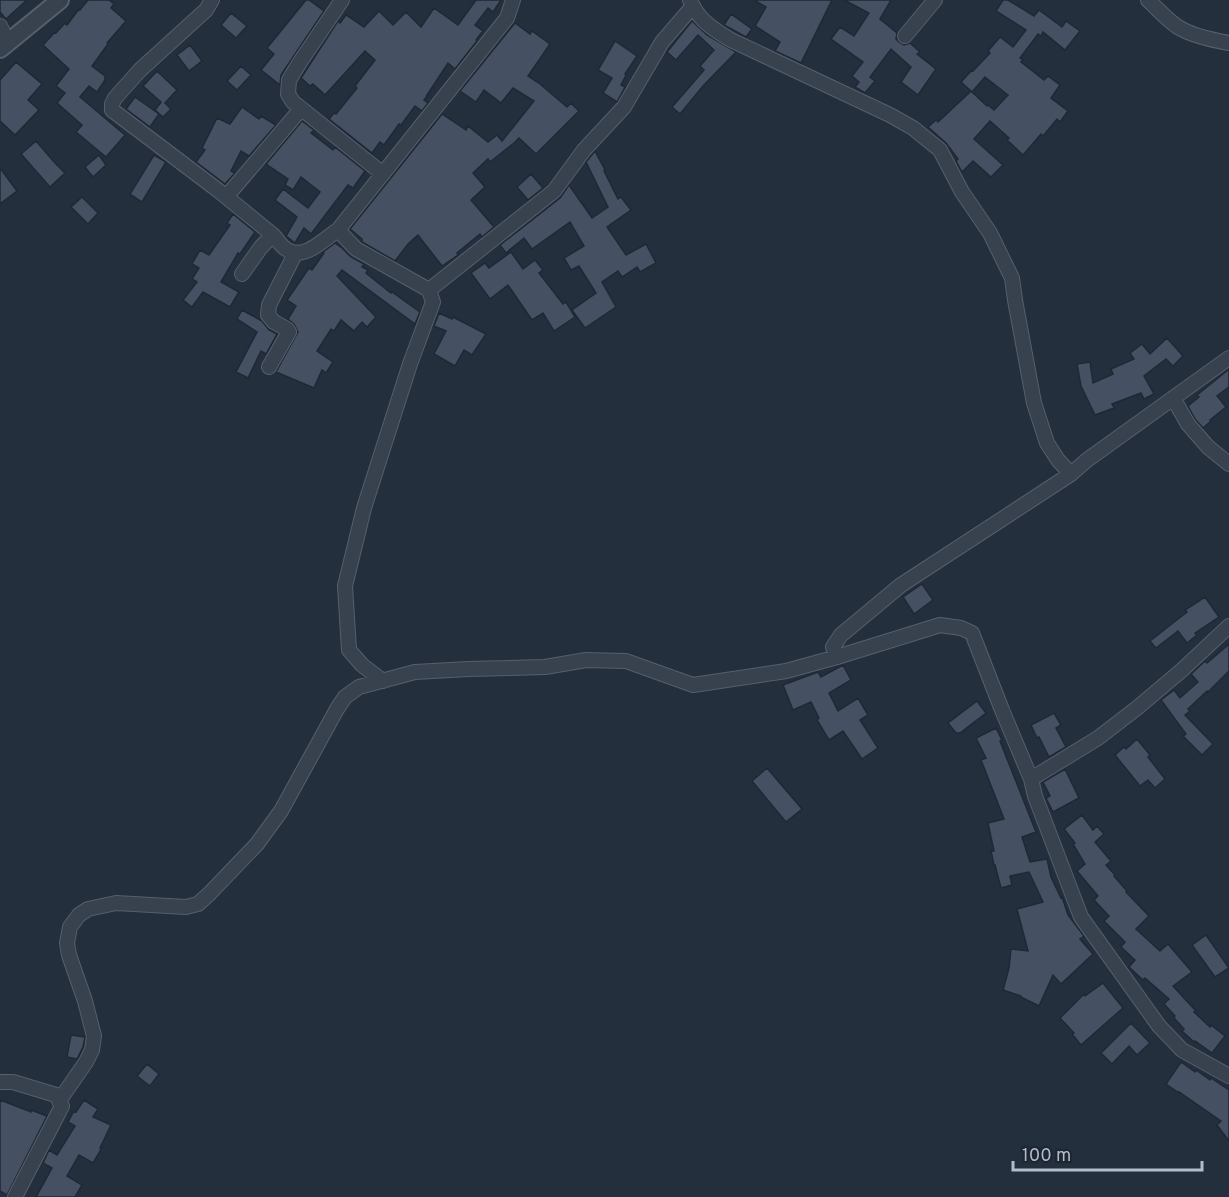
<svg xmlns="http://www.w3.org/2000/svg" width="1229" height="1197" font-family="Overpass,sans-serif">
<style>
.building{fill:#455162;stroke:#1f2835;stroke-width:1.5;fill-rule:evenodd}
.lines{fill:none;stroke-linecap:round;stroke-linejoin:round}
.minor-casing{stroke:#565f6c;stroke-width:16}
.tertiary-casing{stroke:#565f6c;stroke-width:20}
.minor{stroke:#38414e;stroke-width:14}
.tertiary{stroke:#38414e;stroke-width:16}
</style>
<rect width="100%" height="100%" fill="#242f3e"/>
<path class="building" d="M0 0H27L6 19 0 12Z
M88 0H109L114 4 111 8 126 21 107 43 108 44 92 66 105 76V80L97 92 89 86 80 97 125 135 106 157 76 132 82 125 57 103 65 93 56 86 69 69 43 45 55 32 56 33 65 23 67 25 79 9 80 10Z
M306 0H309L324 11 281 75 280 85 261 70 274 54 267 48Z
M476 0H501L493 12 488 8 475 25 483 31 476 40 477 41 455 69 448 63 427 95H428L424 100 428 103 422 111 415 106 401 125 399 124 384 145 380 142 372 153 329 119 334 113 336 114 357 88 355 86 375 60 365 51 325 95 313 84 310 86 301 78 338 21 340 23 346 15 364 27 379 11 393 25 406 12 421 27 434 8 458 25Z
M754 0H832L801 63 775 51 780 42 755 26 766 7Z
M844 0H891L880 19 897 33 896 39 899 42 904 45 910 43 920 52 917 54 936 69 918 95 901 82 911 67 891 49 870 77 875 81 865 93 855 87 859 82 852 76 863 62 831 39 840 27 854 36 869 13Z
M1003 0H1008L1034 16 1039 10 1062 27 1066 21 1080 31 1065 50 1043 32 1041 36 1038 34 1020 58 1023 60 1021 62 1044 80 1048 76 1060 85 1051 98 1068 111 1060 122 1057 119 1043 136 1041 134 1023 155 1007 140 1009 138 990 121 974 139 1003 165 991 177 973 161 962 172 956 161 958 159 946 143 928 127 936 120 938 122 971 91 961 82 972 70 973 71 990 53 988 51 1000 37 1013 47 1026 30 996 11ZM985 77 1008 95 994 110 988 105 987 106 972 92Z
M231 13 247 26 236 38 221 25Z
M731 14 752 29 746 37 724 25Z
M692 21 707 35 736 52 703 86 680 114 672 107 704 70 700 66 714 50 698 35 676 60 667 52Z
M515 23 530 34 532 31 550 44 528 76 540 84 567 107 571 103 579 111 536 154 519 138 514 143 490 162 488 159 473 173 485 187 471 200 494 227 482 237 480 234 457 253 458 255 442 266 418 235 408 244 395 261 362 242V239L350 229 442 114 466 130 468 126 488 142 497 135 502 141 534 101 513 88 501 103 484 90 476 102 460 91Z
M615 41 637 56 625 74 626 75 621 85 625 87 617 102 603 93 612 78 598 70Z
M190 45 202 61 189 71 177 55Z
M16 62 42 84 28 100 39 110 15 135 0 121V80Z
M241 66 251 75 237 90 227 81Z
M157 71 177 90 165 103 171 109 163 117 155 110 161 102 143 86Z
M135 97 159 114 150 127 126 109Z
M242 107 259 119 261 116 276 125 249 156 241 151 231 171 235 173 225 184 196 162 205 150 202 148 217 118 230 124Z
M302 121 314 130 311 133 333 150 335 147 365 171 353 188 348 185 311 234 304 228 295 243 286 236 297 217 275 200 283 189 308 208 320 192 301 177 293 190 285 185 288 179 266 164Z
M36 141 55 163 65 173 50 187 21 154Z
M595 151 605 170 604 171 618 199 621 197 631 210 607 227 626 255 646 244 656 263 640 272 637 267 622 277 618 271 602 282 616 307 585 328 572 310 596 293 579 266 571 270 564 258 584 246 570 222 532 249 524 238 506 253 500 245 560 198 569 185 592 218 608 207 586 162Z
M99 155 106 165 93 177 85 167Z
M154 155 166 162 142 202 130 194Z
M0 168 17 191 0 204Z
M531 174 543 188 528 200 517 187Z
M82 197 98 213 88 224 71 207Z
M233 214 255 232 240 254 238 253 221 282 239 292 230 307 203 292 192 307 183 300 197 282 192 279 199 268 192 264 200 250 209 255 230 225 227 223Z
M335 243 342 248 351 257 364 264 362 267 368 270 366 273 391 293 392 292 420 312 415 324 342 270 337 276 376 317 367 327 362 322 354 331 341 320 334 331 331 329 317 351 333 362 326 373 322 370 314 388 276 372 298 332 294 324 288 319 296 306 287 300 309 268 312 270 324 253 323 252Z
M511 252 523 269 535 260 543 270 539 273 563 304 566 302 575 317 554 331 543 313 532 320 508 285 490 299 471 273 485 263 489 268Z
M242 310 262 321 269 330 277 334 266 354 261 351 248 378 236 372 257 332 237 319Z
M439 313 452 319 453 317 486 334 472 355 464 350 455 366 434 354 446 331 434 326Z
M1167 338 1183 356 1173 366 1166 359 1144 376 1154 394 1144 399 1141 393 1112 404 1114 408 1095 415 1081 386 1077 364 1090 362 1093 383 1113 374 1111 369 1134 359 1130 353 1142 344 1150 354Z
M1229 369V387L1217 396 1226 407 1210 420 1211 421 1203 428 1195 419 1188 406 1199 397 1197 395Z
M922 584 933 600 914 614 903 597Z
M1205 597 1219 617 1195 633 1197 635 1187 643 1178 631 1156 648 1150 641 1187 612 1185 610Z
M1229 644V671L1208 692 1207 691 1188 709 1190 711 1185 715 1213 744 1202 755 1183 736 1186 734 1161 700 1174 690 1180 698 1198 682 1191 674 1205 661 1207 663Z
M843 665 851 680 829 693 838 711 858 698 868 715 860 720 878 748 862 759 843 731 829 740 817 720 819 718 811 702 793 710 783 685 818 672 821 677Z
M977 701 986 713 960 733H956L948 723Z
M1054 713 1061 725 1056 728 1066 747 1049 757 1039 737 1037 738 1031 725Z
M996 728 1002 740 1000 741 1036 832 1022 837 1030 862 1047 859 1051 877 1061 898 1062 897 1068 915 1084 936 1080 939 1093 954 1061 984 1053 975 1039 1006 1021 997V996L1003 990 1009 968 1011 949 1028 951 1017 909 1043 902 1029 872 1010 876 1012 885 1001 888 995 865H994L991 851H994L988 823 1004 819 981 760 986 758 976 738Z
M1137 739 1150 755 1148 757 1165 779 1155 788 1148 780 1140 786 1115 755 1124 747 1126 749Z
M767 768 802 809 786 822 752 781Z
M1065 769 1079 798 1053 812 1046 798 1050 796 1043 782Z
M1082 815 1093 830 1097 826 1104 834 1095 842 1111 861 1106 865 1115 875 1114 876 1127 891 1126 892 1149 916 1136 929 1160 951 1168 944 1192 972 1173 986 1196 1011 1194 1012 1210 1027 1211 1025 1225 1036 1212 1053 1195 1041 1194 1042 1182 1031 1184 1029 1174 1018 1175 1016 1164 1004 1169 999 1145 978 1143 980 1129 967 1135 960 1121 947 1125 942 1104 921 1109 916 1094 900 1098 896 1077 871 1085 864 1073 844 1075 843 1064 829Z
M1206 935 1229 968 1215 977 1192 945Z
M1103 983 1123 1008 1081 1045 1072 1034 1074 1033 1060 1018 1084 994 1085 996Z
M1131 1023 1150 1043 1137 1055 1129 1046 1112 1064 1101 1053Z
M71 1035 85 1037 83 1047 77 1059 67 1057Z
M1181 1062 1195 1072 1196 1070 1210 1080 1211 1078 1229 1090V1141L1217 1125 1221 1121 1179 1092V1093L1166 1084Z
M147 1064 159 1074 150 1086 137 1076Z
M0 1100 31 1112V1110L47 1116 7 1195 0 1191Z
M84 1100 98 1109 93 1117 111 1125 100 1148H102L93 1163 79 1155 67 1176 82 1185 75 1197H36L52 1168 43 1163 49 1150 57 1155 75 1126 68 1122 74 1111 76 1112Z"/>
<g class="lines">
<defs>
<path id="minor" d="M212 0 206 10 140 70 115 98 112 104V110L219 191 273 235
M342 0 300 62 289 80 288 94 293 102 383 174
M690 0C698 20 713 29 731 40L890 115 913 128 940 150 962 192 990 233 1012 278 1015 300 1034 403 1047 443 1058 460 1071 474 1087 460 1229 358
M1148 0C1158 9 1166 19 1178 27 1192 36 1212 40 1229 43
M0 26 8 42
M905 36 935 0
M226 197 301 109
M242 274 261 247 273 235C277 239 281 246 286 249 303 262 324 239 338 230
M429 290 554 191 584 150 624 107 662 42 693 6
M269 367 289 332 287 329 274 322 268 315 269 305 295 254
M1173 398 1188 424 1208 447 1229 464
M837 657 833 647 841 635 901 585 1071 474
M383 681 362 665 349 650 345 586 364 508 410 364 433 302 429 290 356 249 338 230 507 18 513 0
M1031 779 1098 738 1137 708 1182 670 1229 626
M0 1082H13L56 1095 62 1106 15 1197
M59 1101 86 1062 92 1050 94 1036 85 1001 69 955 67 943 70 927 79 915 88 909 116 903 186 907 198 904 209 894 257 844 281 811 337 709 345 697 359 687 415 672 468 669 545 667 586 660 626 661 693 685 786 671 837 657 940 625 961 628 972 633 1002 710 1031 779 1035 796 1081 917 1159 1026 1182 1050 1229 1076"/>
<path id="tertiary" d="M0 49 60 0"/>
</defs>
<use href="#minor" class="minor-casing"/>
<use href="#tertiary" class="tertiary-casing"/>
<use href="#minor" class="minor"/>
<use href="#tertiary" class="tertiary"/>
</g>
<path d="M1013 1161v9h189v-9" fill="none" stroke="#b4bcc9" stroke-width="3"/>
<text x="1022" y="1161" font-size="18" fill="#b4bcc9" stroke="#1d2633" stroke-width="4.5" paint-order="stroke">100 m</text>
</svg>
